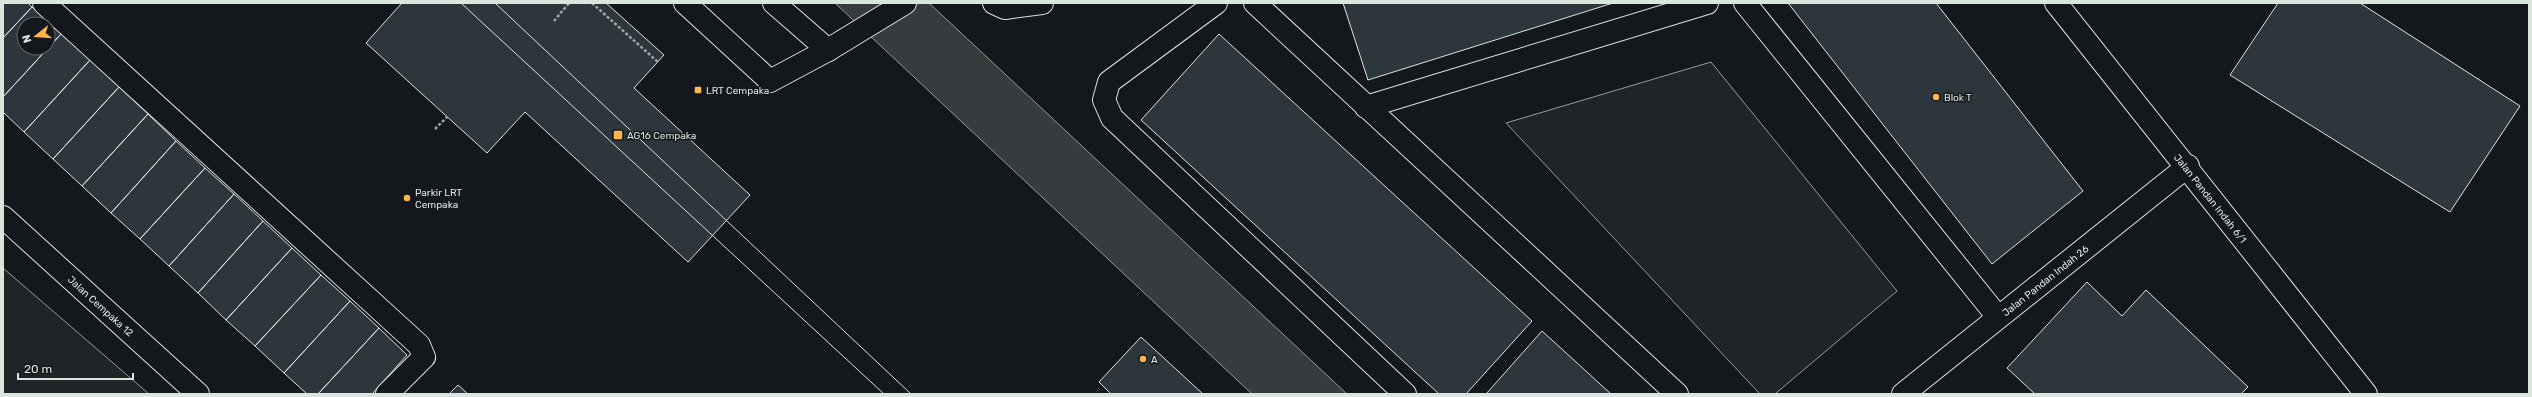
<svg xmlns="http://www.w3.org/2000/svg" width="2532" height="397" font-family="Rubik,sans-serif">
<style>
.green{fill:#202428;stroke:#939e99}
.water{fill:#363b3e;stroke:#939e99}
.building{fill:#2c363c;stroke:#d8e6dc;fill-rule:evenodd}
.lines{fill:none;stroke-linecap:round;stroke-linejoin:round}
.minor-casing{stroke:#d8e6dc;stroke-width:24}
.path{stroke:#9da8a2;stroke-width:2.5;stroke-dasharray:3 2;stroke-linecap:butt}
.minor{stroke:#14181c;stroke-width:22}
.tram{stroke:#d8e6dc;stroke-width:1}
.poi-dot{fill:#ffb74d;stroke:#14181c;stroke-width:1.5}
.labels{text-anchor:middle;stroke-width:3;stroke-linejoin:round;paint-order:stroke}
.poi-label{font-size:10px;fill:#d8e6dc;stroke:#14181c;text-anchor:start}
.street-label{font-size:10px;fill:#d8e6dc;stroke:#14181c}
</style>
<rect width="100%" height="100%" fill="#14181c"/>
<path class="green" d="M1711 62 1897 291 1775 394H1760L1506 123Z
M3 268 149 394H3Z"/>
<path class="water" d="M835 3H929L1347 394H1252Z"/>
<path class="building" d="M3 3H28L32 7 3 38Z
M400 3H606L664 55 634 88 750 195 688 262 525 112 487 153 366 43 401 4Z
M1343 3H1613L1368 80Z
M1788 3H1936L2083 191 1992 264Z
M2278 3H2360L2520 106 2450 212 2230 75Z
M32 7 61 34 3 97V38ZM24 24H48V48H24Z
M61 34 90 60 24 132 3 112V97Z
M1219 34 1532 321 1466 394H1439L1141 120Z
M90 60 119 87 53 159 24 132Z
M119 87 148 114 82 186 53 159Z
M148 114 176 141 111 213 82 186Z
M176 141 205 168 140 239 111 213Z
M205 168 234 194 169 266 140 239Z
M234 194 263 221 198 293 169 266Z
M263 221 292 248 226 320 198 293Z
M292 248 321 275 255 346 226 320Z
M321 275 350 301 284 373 255 346Z
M2087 282 2122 316 2146 290 2248 387 2241 394H2035L2007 368Z
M350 301 379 328 318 394H307L284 373Z
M379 328 407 355 372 394H318Z
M1542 331 1611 394H1486Z
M1141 337 1203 394H1111L1099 382Z
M458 385 468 394H449Z"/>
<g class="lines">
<defs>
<g id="minor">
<path d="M44 3 419 345 424 357 387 394"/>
<path d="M685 3 770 81 828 50 905 3"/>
<path d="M774 3 828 50"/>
<path d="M994 3 1005 8 1042 3"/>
<path d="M1216 3 1109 82 1104 100 1112 118 1405 394"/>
<path d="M1255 3 1677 394"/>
<path d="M1745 3 1998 317"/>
<path id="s1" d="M2056 3 2366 394"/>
<path d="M1366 107 1707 3"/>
<path id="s2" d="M3 217 198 394"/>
<path id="s3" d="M1903 394 2188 166"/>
</g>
</defs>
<use href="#minor" class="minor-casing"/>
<path class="path" d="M592 3 658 62
M554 21 569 3
M435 129 447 117"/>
<use href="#minor" class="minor"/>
<path class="tram" d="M461 3 884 394
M495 3 911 394"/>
</g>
<g class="poi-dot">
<rect x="694" y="86" width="8" height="8" rx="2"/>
<circle cx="1936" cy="97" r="4"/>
<rect x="613" y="130" width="10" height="10" rx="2"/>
<circle cx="407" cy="198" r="4"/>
<circle cx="1143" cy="359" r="4"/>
</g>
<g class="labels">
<g class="poi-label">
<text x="706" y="94">LRT Cempaka</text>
<text x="1944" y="101">Blok T</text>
<text x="627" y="139">AG16 Cempaka</text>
<text x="415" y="196">Parkir LRT<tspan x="415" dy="12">Cempaka</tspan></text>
<text x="1151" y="363">A</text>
</g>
<g class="street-label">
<text dy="4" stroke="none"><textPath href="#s1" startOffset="249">Jalan Pandan Indah 6/1</textPath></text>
<text dy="4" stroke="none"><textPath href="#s3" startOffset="182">Jalan Pandan Indah 26</textPath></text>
<text dy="4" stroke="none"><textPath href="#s2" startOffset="132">Jalan Cempaka 12</textPath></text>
</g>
</g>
<rect width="2532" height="397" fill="none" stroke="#d8e6dc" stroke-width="8"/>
<g transform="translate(36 36) rotate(253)"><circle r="19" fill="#14181c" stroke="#626a69"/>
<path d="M0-3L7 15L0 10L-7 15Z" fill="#ffb74d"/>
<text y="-6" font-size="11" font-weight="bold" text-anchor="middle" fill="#d8e6dc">N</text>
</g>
<path d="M18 373v6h115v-6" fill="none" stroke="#d8e6dc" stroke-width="2"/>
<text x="24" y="373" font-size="12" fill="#d8e6dc" stroke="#14181c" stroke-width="3" paint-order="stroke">20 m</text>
</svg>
